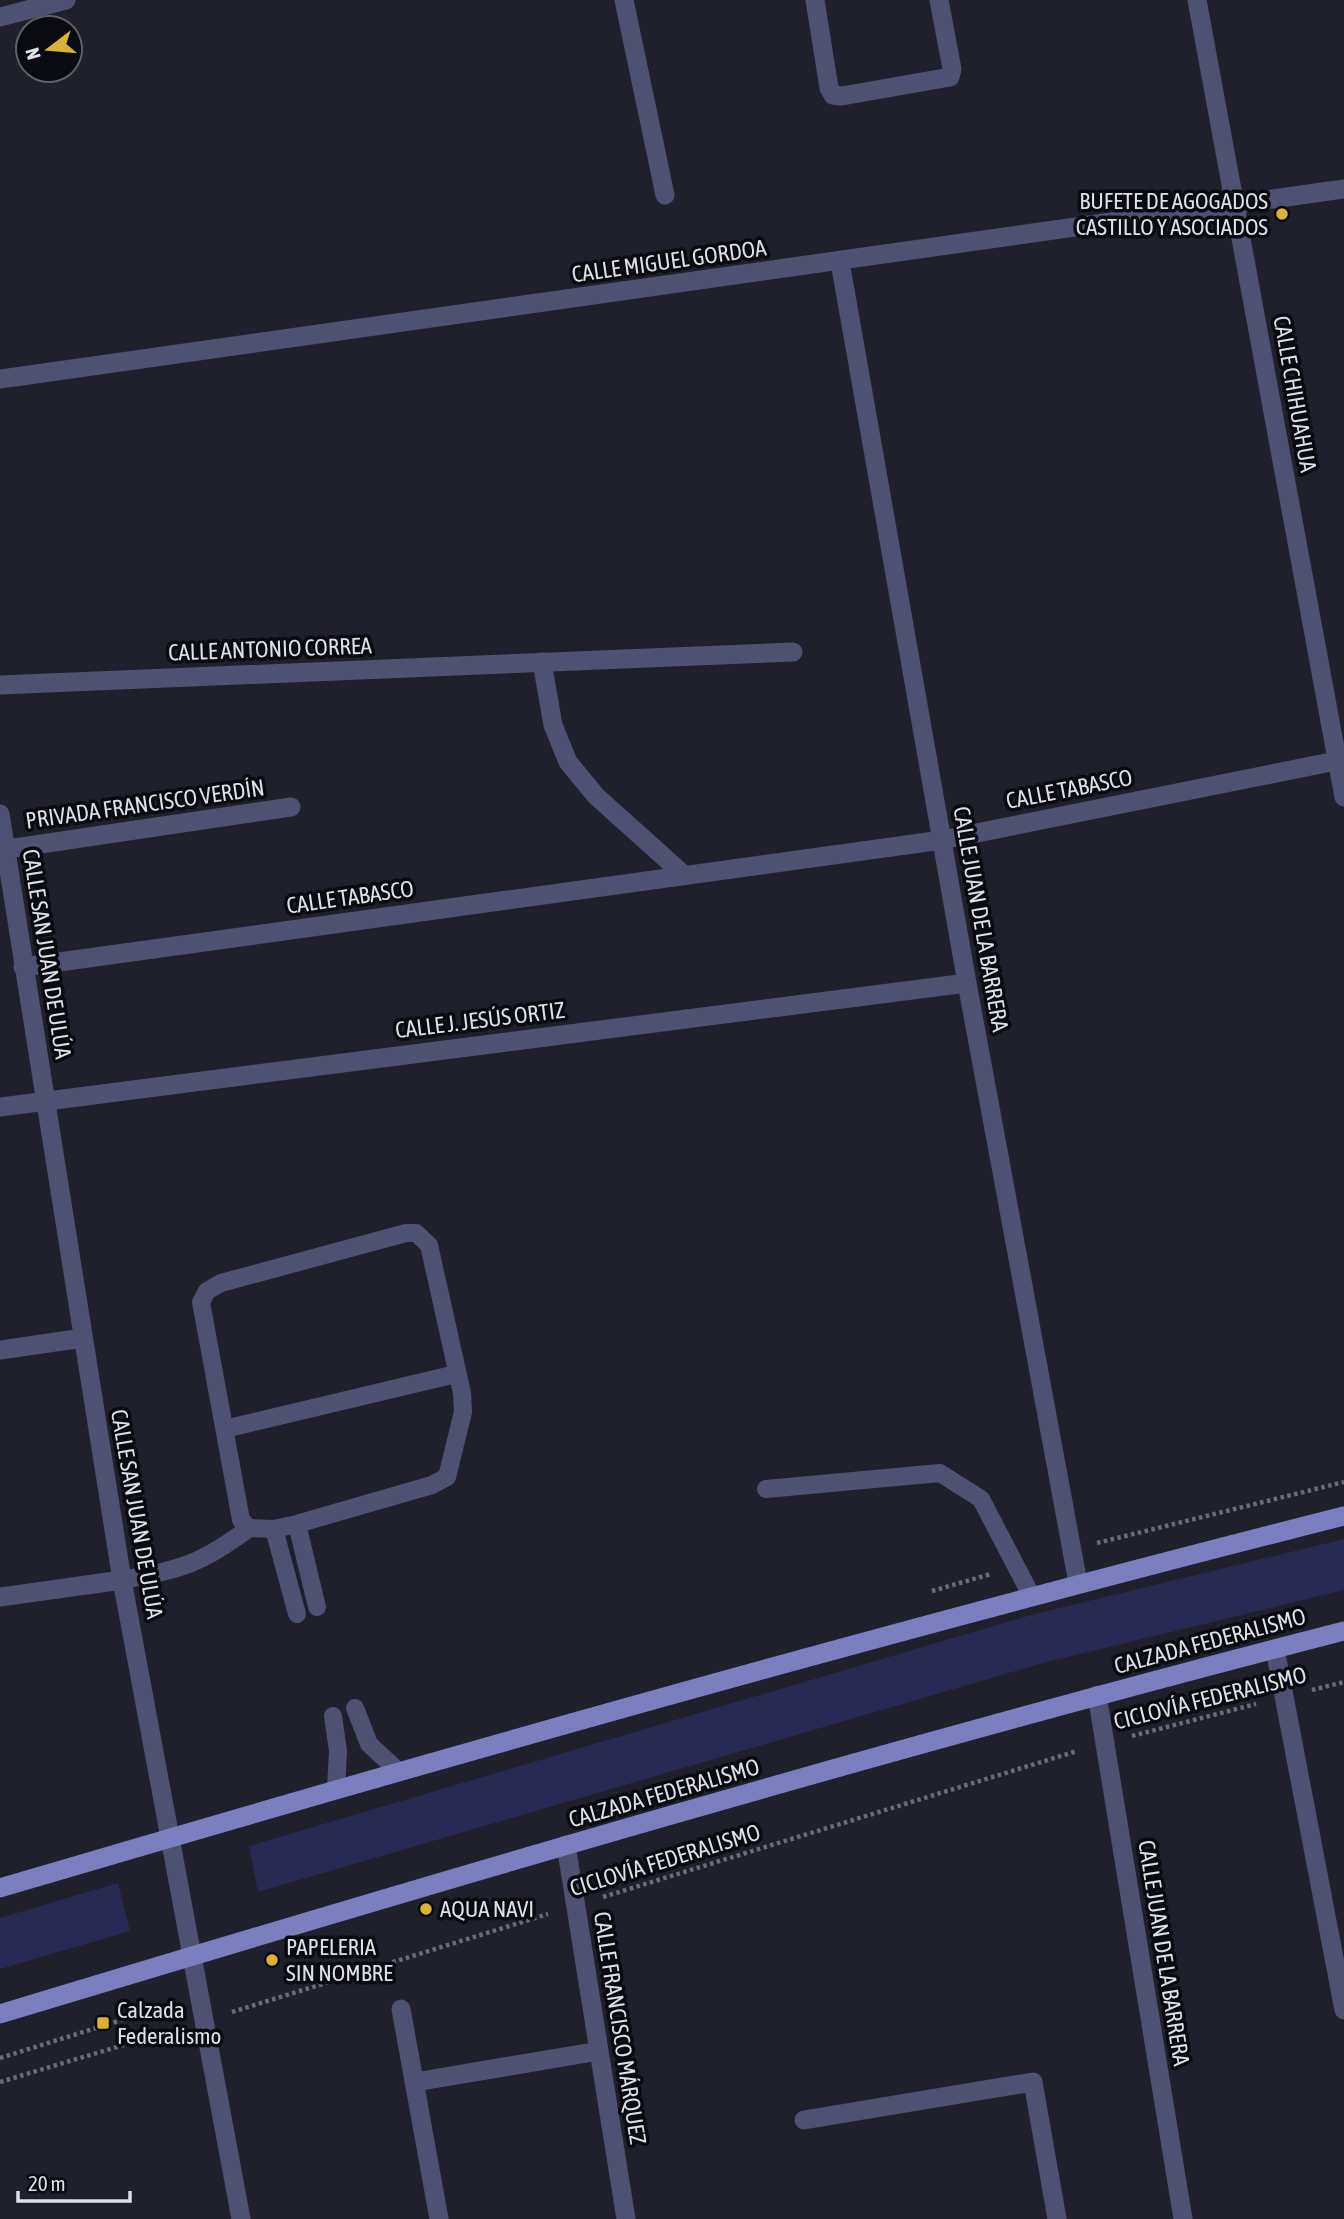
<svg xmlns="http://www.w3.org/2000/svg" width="1344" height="2219" font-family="'Asap Condensed',sans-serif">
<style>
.green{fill:#282953}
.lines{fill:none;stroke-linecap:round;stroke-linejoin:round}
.path{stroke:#6b6c77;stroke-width:4.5;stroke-dasharray:3.5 3.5;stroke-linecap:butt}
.service{stroke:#4e5171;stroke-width:18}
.minor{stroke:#4e5171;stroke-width:19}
.primary{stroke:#7b7fc0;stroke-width:19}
.poi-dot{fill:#dbb233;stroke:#0a0b10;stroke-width:2.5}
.labels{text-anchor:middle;stroke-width:7;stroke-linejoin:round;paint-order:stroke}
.poi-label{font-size:23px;fill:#dedfe7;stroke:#0a0b10;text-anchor:start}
.street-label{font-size:23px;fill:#dedfe7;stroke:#0a0b10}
</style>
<rect width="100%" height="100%" fill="#1f202c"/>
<path class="green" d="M1344 1539V1590L1043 1663 258 1892 249 1846 1031 1615Z
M118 1883 130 1931 0 1969V1918Z"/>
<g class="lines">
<path class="path" d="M1097 1543 1344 1482
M932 1591 991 1574
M1312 1690 1344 1682
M1132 1736 1256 1704
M603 1897 1077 1751
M232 2012 548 1914
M0 2058 173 2004
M0 2082 177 2029"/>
<path class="service" d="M406 1233H416L429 1245 462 1393 463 1412 447 1477 432 1485 297 1524 274 1529 249 1528 241 1520 201 1302 207 1291 221 1283Z
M225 1429 456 1374
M766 1489 940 1473 981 1499 1031 1595
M297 1524 317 1607
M274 1529 297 1614
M122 1580C181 1569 200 1565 249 1528
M355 1708 369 1744 397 1770
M333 1716 338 1751 336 1789"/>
<path class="minor" d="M624 0 665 195
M815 0 829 88 833 95 842 96 950 77 952 69 939 0
M1197 0 1344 797
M0 17 66 0
M840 262 967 983 1078 1583
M0 379 1344 189
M542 662 553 725 568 762 596 796 684 875
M0 685 793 652
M0 814 122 1580 241 2219
M0 850 291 807
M23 967 942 840 1336 761
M0 1107 967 983
M0 1350 83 1338
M0 1597 122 1580
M1275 1649 1344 2010
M1097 1695 1183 2219
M566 1845 626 2219
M401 2009 439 2219
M415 2082 599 2051
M804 2120 1033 2082 1057 2219"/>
<path class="primary" d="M0 1888C446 1756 893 1630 1344 1516
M0 2014C446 1879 893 1747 1344 1631"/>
</g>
<g class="poi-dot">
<circle cx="1282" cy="214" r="7"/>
<circle cx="426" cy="1909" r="7"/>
<circle cx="272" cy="1960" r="7"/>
<rect x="96" y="2016" width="14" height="14" rx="3.5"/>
</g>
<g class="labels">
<g class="poi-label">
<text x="1268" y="209" text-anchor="end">BUFETE DE AGOGADOS<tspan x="1268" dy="26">CASTILLO Y ASOCIADOS</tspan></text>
<text x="440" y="1917">AQUA NAVI</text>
<text x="286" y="1955">PAPELERIA<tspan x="286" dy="26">SIN NOMBRE</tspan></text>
<text x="117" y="2018">Calzada<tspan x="117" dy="26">Federalismo</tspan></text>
</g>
<g class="street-label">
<text transform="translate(669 261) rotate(-8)" y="8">CALLE MIGUEL GORDOA</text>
<text transform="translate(1295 394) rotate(80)" y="8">CALLE CHIHUAHUA</text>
<text transform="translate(270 649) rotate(-2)" y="8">CALLE ANTONIO CORREA</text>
<text transform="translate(1069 789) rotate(-11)" y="8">CALLE TABASCO</text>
<text transform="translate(145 804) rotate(-8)" y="8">PRIVADA FRANCISCO VERDÍN</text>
<text transform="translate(350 897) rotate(-8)" y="8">CALLE TABASCO</text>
<text transform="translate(981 919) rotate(80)" y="8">CALLE JUAN DE LA BARRERA</text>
<text transform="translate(47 954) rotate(81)" y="8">CALLE SAN JUAN DE ULÚA</text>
<text transform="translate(480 1020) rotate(-7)" y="8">CALLE J. JESÚS ORTIZ</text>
<text transform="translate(137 1514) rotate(80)" y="8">CALLE SAN JUAN DE ULÚA</text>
<text transform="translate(1210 1641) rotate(-15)" y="8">CALZADA FEDERALISMO</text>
<text transform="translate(1210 1698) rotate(-14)" y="8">CICLOVÍA FEDERALISMO</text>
<text transform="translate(664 1793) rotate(-16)" y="8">CALZADA FEDERALISMO</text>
<text transform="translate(665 1860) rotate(-17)" y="8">CICLOVÍA FEDERALISMO</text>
<text transform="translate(1164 1953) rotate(81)" y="8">CALLE JUAN DE LA BARRERA</text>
<text transform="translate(620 2028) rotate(81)" y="8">CALLE FRANCISCO MÁRQUEZ</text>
</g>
</g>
<g transform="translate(49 49) rotate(254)"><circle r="33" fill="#0a0b10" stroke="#5f6066" stroke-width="2"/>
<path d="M0-5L12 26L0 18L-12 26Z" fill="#dbb233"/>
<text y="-10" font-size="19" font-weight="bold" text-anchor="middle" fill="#dedfe7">N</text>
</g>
<path d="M18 2191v10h112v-10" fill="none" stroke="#dedfe7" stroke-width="3.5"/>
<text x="28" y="2191" font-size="21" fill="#dedfe7" stroke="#0a0b10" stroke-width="5" paint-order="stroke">20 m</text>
</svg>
